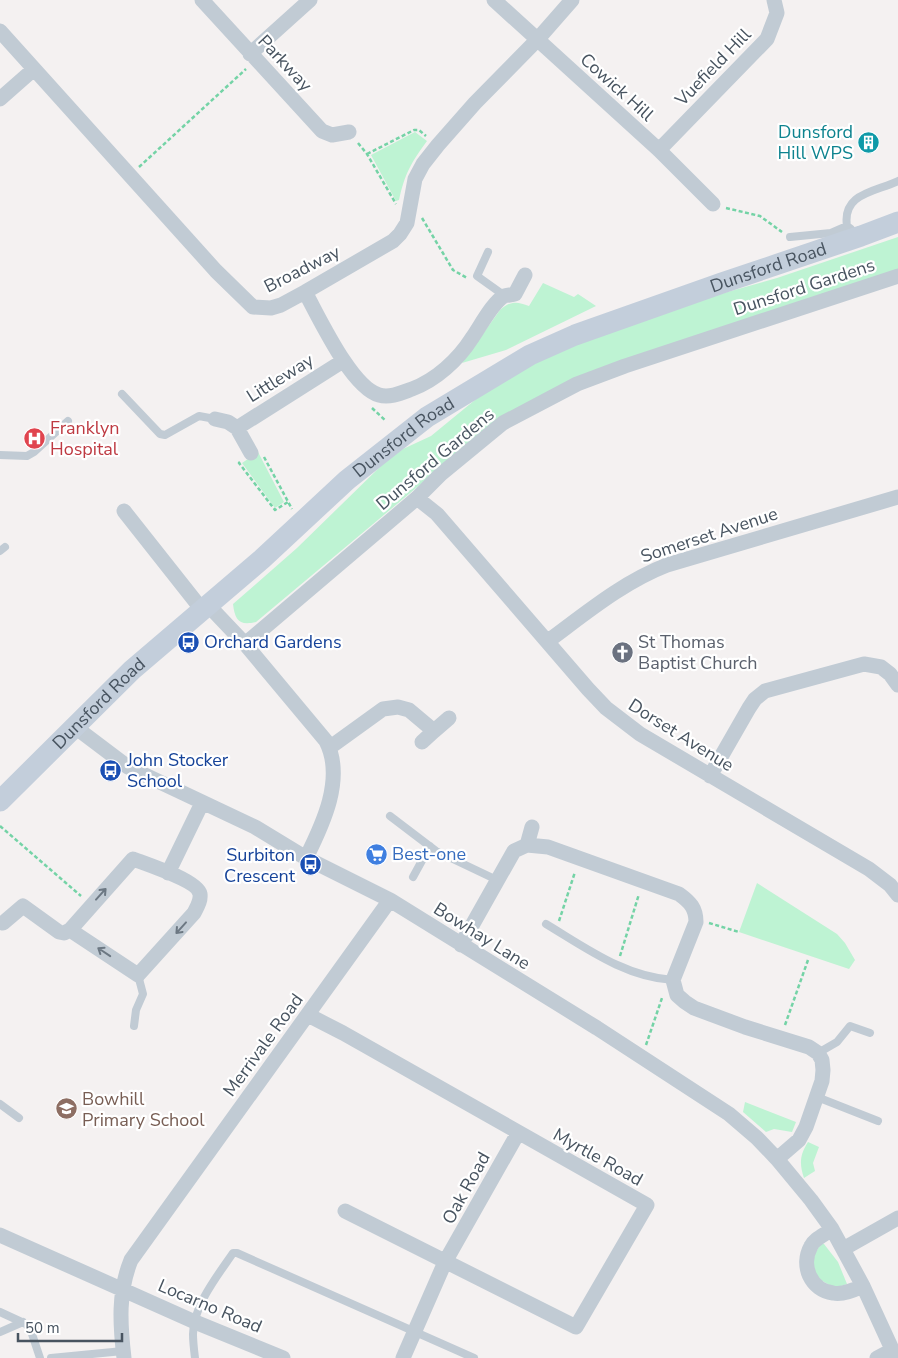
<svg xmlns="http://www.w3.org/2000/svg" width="898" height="1358" font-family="'Nunito Sans',sans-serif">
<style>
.green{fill:#bef3d3}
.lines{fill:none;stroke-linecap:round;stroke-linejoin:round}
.path{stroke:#74d3a6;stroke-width:2.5;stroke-dasharray:4 2.5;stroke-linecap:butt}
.lane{stroke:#c1cbd4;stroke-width:8}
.street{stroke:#c1cbd4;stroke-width:15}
.secondary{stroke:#c3cedb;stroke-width:21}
.oneway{stroke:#6c7883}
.labels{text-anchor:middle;stroke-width:4.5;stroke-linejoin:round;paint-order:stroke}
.street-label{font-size:18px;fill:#485460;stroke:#fff}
.culture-label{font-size:18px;fill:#0d838f;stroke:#fff;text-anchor:end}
.health-label{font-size:18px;fill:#be3a42;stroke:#fff;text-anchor:start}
.transit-label{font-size:18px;fill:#164399;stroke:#fff;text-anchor:start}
.worship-label{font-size:18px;fill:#5b616d;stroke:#fff;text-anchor:start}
.shop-label{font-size:18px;fill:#366cbe;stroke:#fff;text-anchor:start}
.education-label{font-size:18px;fill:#785e54;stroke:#fff;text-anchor:start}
</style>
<rect width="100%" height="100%" fill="#f4f1f1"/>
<path class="green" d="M415 132 427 141C411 163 405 173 399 200L396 201 371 155Z
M898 237V270L596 371 434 473 256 622C239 626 235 620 233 604L297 548 384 463 403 449 431 436 492 386 556 352 681 305 777 278Z
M543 283 574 297 578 294 596 306 506 350 462 363 500 310C510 301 517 301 529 306Z
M258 452 284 502 275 508 242 463Z
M757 883 837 934 845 943 855 960 849 969 739 932Z
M745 1102 796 1122 792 1132 774 1129 766 1132 743 1112Z
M808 1142 819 1147 813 1163 815 1171 804 1178C799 1163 800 1155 808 1142Z
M821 1244H824L838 1262 847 1284 835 1288 817 1278C812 1262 811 1258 821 1244Z"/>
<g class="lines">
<path class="path" d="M358 143 367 154 396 204
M367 154 414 130H419L426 136
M139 167 246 69
M726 208 760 216 782 232
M422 218 453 270 467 278
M372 408 386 421
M264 457 292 509
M240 462 239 463 275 510 288 502
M0 826 81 896
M559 921 575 872
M709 923 739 932
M620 956 639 894
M785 1025 808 960
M646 1045 662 998"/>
<path class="lane" d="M847 226C842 193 875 192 898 181
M790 237 831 233 847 226 851 229
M488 252 477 276 505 296
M122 394 160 434 165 435 199 416 215 419
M0 455 27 456 34 452 68 421
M0 551 5 547
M390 816 436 851 497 880
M413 877 430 846
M546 924C586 948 625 977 673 980
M134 1026 136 1010 143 994 138 975
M818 1053 837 1042 850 1026 870 1033
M817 1097 878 1121
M0 1104 19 1118
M0 1312 26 1324 31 1331 40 1358
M0 1332 23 1322
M51 1358 123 1351
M195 1358C194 1350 193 1342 193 1334 193 1306 218 1275 233 1253H237L474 1358"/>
<path class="street" d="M202 0 322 131 332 135 349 132
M494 0 659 150 713 204
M0 31 216 271 253 307 271 308 281 305 305 292 393 241 400 234 407 223 415 179 423 164 438 145 475 103 537 40 572 0
M250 54 310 0
M0 99 34 69
M659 150 767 39 777 13 774 0
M305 292C319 317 351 387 379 395 390 398 401 393 412 389 436 380 458 360 472 338 480 327 492 303 504 296 507 295 512 295 515 294L525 275
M215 419 228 422 237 428
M251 453 237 428 343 361
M417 498 437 514 588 689 606 708 640 734 869 869 890 885 898 895
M124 511 203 611
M209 606 245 644 417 498 441 474 503 423 577 384 625 366 898 276
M548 641C586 613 623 582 667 565L898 497
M245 644 326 741C345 778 323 824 306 858
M75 727 128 767 255 827 306 858 390 900 597 1028 729 1114 757 1138 777 1159 811 1200 832 1229 863 1286 896 1358
M422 742 434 731
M329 748 383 709 398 707 409 710 434 731 449 718
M710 776 749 708 755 699 765 691 864 664 881 667 890 674 898 685
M527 845 548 847 679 894C690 902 696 908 696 922L673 980 677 995 685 1002 694 1008 745 1027 809 1047 818 1053 822 1060 823 1070 822 1081 806 1127 799 1140 777 1159
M168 873 202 803
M3 923 23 906 59 932 64 933 70 930 133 859C146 864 198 881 200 894 201 901 197 907 194 913L138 975 70 930
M461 945 514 851 527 845 532 827
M308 1015 343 1033 647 1205 576 1327 345 1211
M832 1229C826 1234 814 1239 811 1246 800 1266 811 1290 833 1293 843 1295 854 1290 863 1286
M0 1235 195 1322 283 1358
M843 1249 898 1218
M124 1358C120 1324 118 1292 131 1260L390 900
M403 1358 445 1262 518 1133
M877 1358 892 1350"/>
<path class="secondary" id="s1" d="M0 801 132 670 262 559 347 480 427 417 530 355 575 335 722 283 861 236 898 222"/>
</g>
<defs><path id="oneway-shaft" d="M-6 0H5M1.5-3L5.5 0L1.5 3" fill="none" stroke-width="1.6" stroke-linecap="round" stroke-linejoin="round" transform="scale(1.25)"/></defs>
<g class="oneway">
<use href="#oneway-shaft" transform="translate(101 894) rotate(-48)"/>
<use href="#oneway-shaft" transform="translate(181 928) rotate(132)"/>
<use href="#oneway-shaft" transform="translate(104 952) rotate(-146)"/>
</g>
<defs>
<symbol id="building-disc" viewBox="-11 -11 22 22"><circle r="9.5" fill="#0f9aa8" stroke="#fff"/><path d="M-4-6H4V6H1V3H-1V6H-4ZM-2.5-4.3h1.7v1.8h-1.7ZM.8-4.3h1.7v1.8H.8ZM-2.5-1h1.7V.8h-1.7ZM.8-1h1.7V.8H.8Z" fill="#fff"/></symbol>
<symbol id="hospital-disc" viewBox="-11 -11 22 22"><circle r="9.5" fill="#e0444e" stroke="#fff"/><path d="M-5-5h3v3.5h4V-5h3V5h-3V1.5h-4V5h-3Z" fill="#fff"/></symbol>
<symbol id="bus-disc" viewBox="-11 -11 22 22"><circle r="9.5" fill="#1a4fb4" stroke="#fff"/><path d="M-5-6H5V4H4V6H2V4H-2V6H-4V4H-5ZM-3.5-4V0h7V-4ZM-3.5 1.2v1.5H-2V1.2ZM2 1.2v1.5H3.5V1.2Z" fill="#fff"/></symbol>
<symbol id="church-disc" viewBox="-11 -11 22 22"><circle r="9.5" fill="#6b7280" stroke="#fff"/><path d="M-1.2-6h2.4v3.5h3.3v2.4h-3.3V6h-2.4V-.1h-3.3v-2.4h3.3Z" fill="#fff"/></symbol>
<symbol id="supermarket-disc" viewBox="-11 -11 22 22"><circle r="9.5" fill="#3f7fe0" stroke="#fff"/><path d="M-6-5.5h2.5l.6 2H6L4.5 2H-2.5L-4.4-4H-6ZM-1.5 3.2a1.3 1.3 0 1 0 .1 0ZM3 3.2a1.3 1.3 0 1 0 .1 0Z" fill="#fff"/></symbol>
<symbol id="school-disc" viewBox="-11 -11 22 22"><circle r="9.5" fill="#8d6e63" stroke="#fff"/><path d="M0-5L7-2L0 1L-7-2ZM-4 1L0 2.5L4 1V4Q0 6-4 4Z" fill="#fff"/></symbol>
</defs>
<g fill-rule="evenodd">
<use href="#building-disc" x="856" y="130" width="25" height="25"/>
<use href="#hospital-disc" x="22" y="426" width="25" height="25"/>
<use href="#bus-disc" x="176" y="630" width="25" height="25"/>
<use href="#church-disc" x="610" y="640" width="25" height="25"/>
<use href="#bus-disc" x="98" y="758" width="25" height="25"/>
<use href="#supermarket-disc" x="364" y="842" width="25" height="25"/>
<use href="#bus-disc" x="298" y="852" width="25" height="25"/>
<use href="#school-disc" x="54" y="1096" width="25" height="25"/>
</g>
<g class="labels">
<g class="street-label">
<text transform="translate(285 63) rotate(47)" y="6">Parkway</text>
<text transform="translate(713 67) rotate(-46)" y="6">Vuefield Hill</text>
<text transform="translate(617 87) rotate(42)" y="6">Cowick Hill</text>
<text dy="6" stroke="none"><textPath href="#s1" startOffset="949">Dunsford Road</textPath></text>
<text transform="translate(302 269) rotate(-27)" y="6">Broadway</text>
<text transform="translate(804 287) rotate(-18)" y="6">Dunsford Gardens</text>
<text transform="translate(280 378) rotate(-32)" y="6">Littleway</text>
<text dy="6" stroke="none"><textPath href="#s1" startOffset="544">Dunsford Road</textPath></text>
<text transform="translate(435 459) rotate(-40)" y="6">Dunsford Gardens</text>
<text transform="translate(709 535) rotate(-18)" y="6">Somerset Avenue</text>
<text dy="6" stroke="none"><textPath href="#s1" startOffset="139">Dunsford Road</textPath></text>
<text transform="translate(681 735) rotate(32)" y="6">Dorset Avenue</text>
<text transform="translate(482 936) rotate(32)" y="6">Bowhay Lane</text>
<text transform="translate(263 1045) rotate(-54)" y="6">Merrivale Road</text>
<text transform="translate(598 1157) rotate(29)" y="6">Myrtle Road</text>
<text transform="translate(466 1188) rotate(-61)" y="6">Oak Road</text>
<text transform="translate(210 1306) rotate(23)" y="6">Locarno Road</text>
</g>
<g class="culture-label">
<text x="853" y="138">Dunsford<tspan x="853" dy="21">Hill WPS</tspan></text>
</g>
<g class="health-label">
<text x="50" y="434">Franklyn<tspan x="50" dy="21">Hospital</tspan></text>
</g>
<g class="transit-label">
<text x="204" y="648">Orchard Gardens</text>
<text x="127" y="766">John Stocker<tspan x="127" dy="21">School</tspan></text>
<text x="295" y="861" text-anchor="end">Surbiton<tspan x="295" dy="21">Crescent</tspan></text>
</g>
<g class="worship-label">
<text x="638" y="648">St Thomas<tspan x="638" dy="21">Baptist Church</tspan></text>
</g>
<g class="shop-label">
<text x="392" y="860">Best-one</text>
</g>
<g class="education-label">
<text x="82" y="1105">Bowhill<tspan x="82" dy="21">Primary School</tspan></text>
</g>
</g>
<path d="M18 1333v8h104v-8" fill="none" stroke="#485460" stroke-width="2.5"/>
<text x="25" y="1333" font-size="15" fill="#485460" stroke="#ffffff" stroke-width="4" paint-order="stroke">50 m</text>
</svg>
